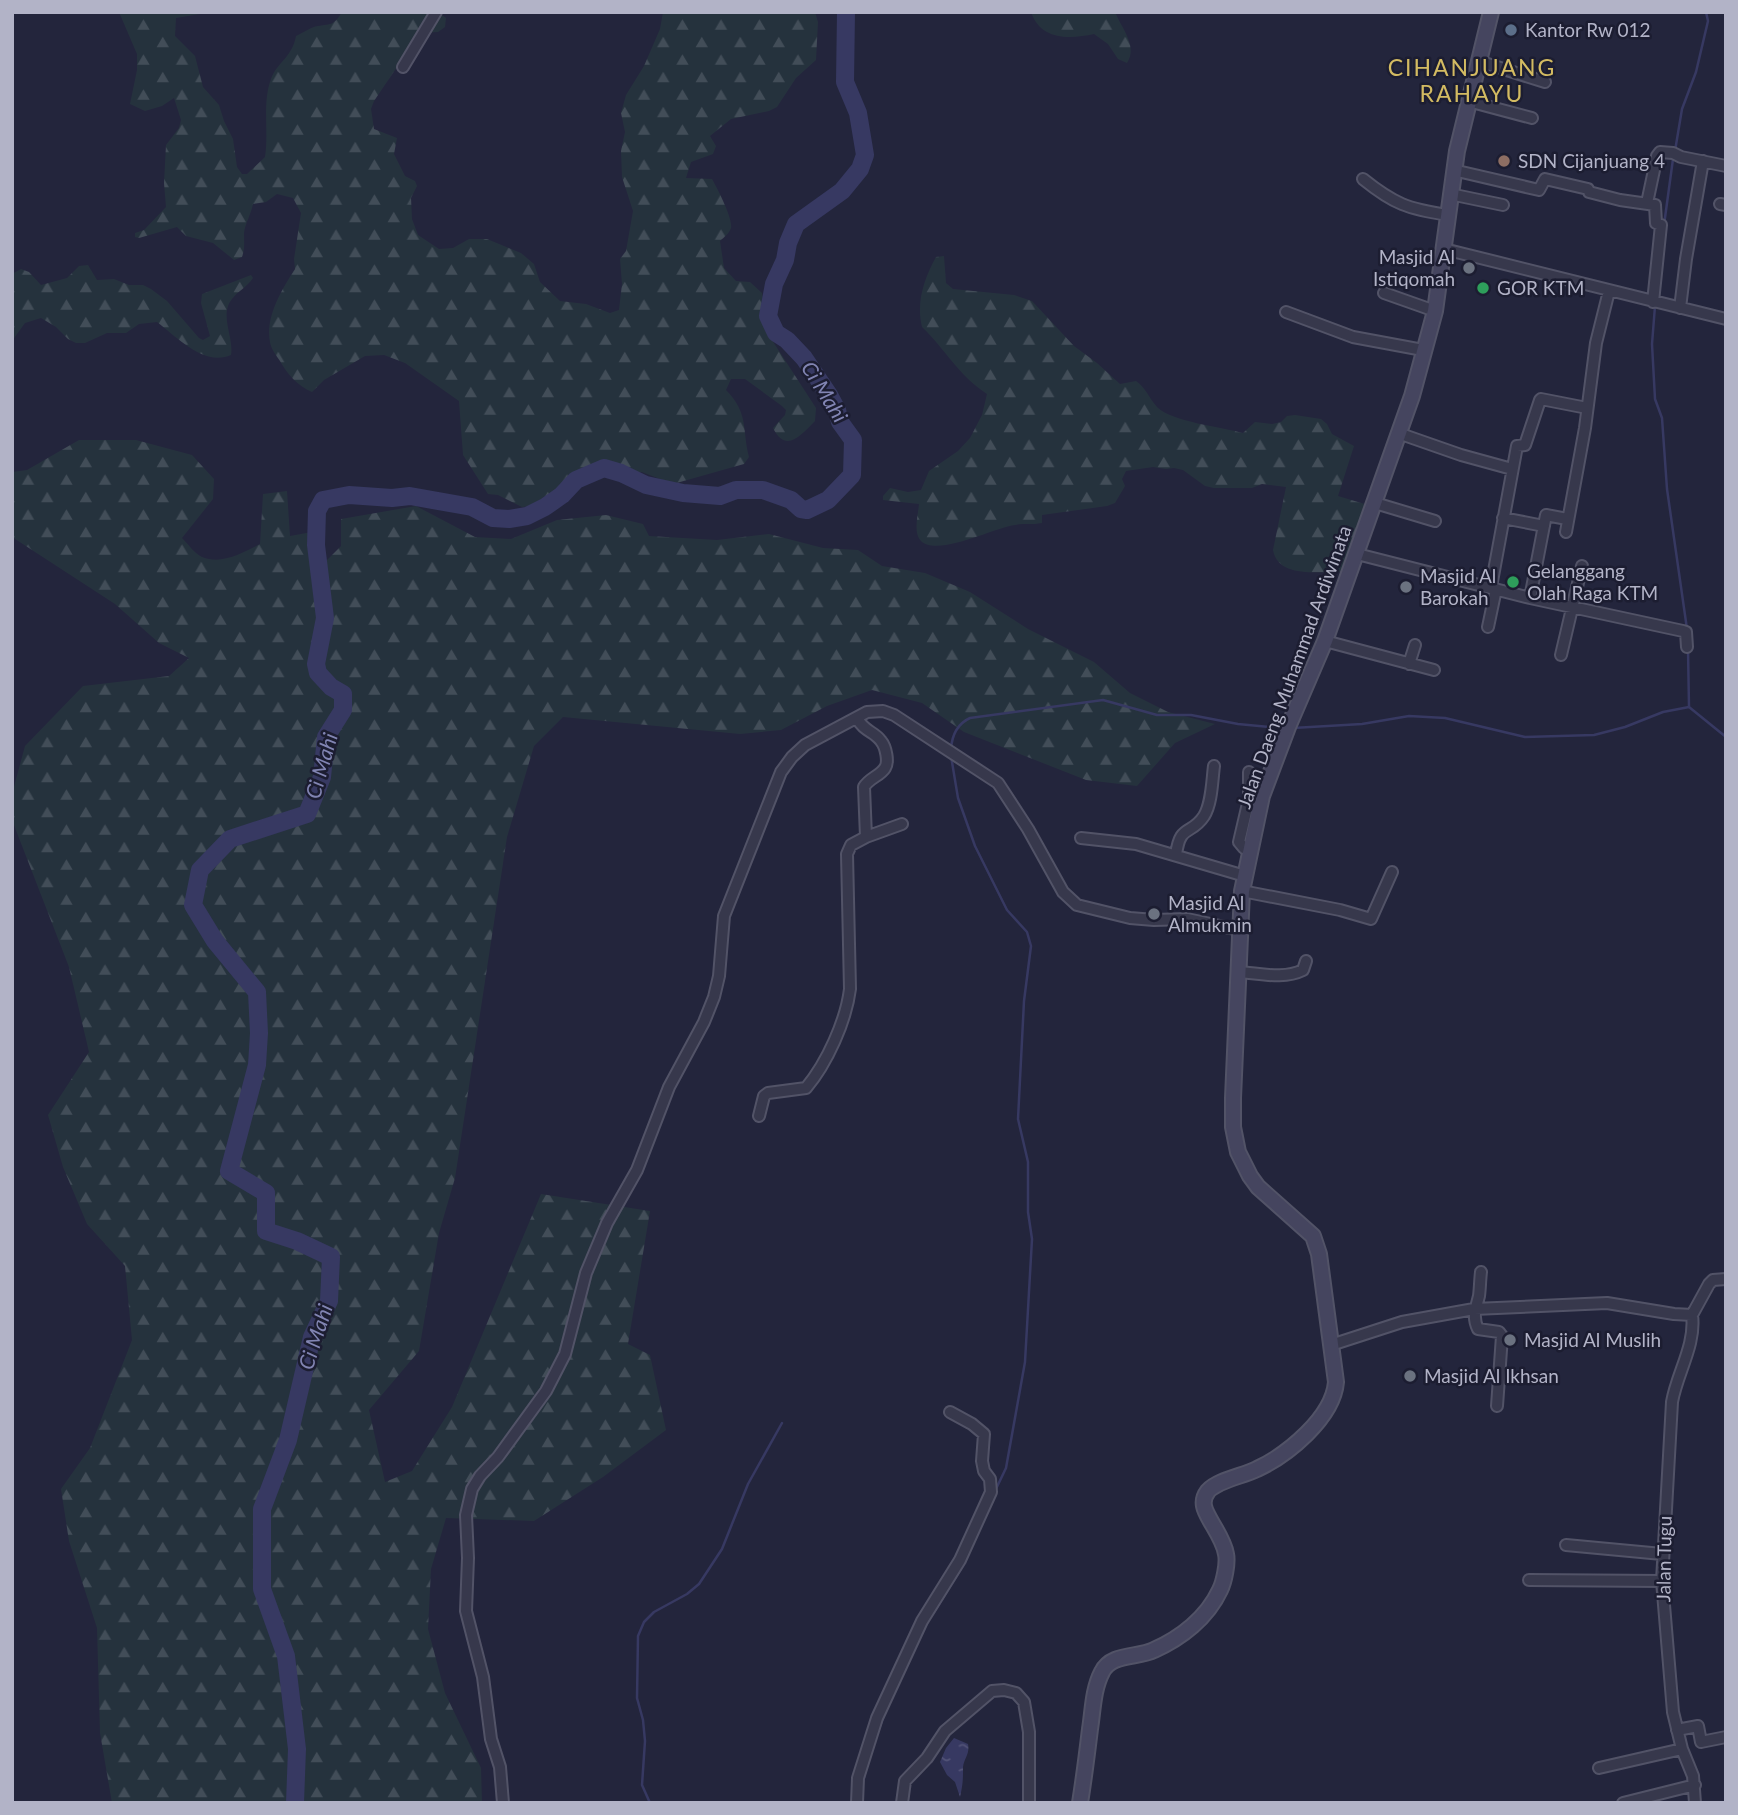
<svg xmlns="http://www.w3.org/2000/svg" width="1738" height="1815" font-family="Lato,sans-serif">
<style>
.forest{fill:url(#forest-firs)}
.water{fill:url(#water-ripples)}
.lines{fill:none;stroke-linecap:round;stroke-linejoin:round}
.stream{stroke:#373962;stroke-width:2.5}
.river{stroke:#373962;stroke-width:18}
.minor-casing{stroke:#525367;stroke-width:14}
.secondary-casing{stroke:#525367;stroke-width:18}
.minor{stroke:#37384c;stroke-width:10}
.secondary{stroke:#45455f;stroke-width:14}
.service-dot{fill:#5c6f8a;stroke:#1c1d31;stroke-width:2.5}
.education-dot{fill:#8d6e63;stroke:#1c1d31;stroke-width:2.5}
.worship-dot{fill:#6b7280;stroke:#1c1d31;stroke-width:2.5}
.leisure-dot{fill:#2e9e5b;stroke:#1c1d31;stroke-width:2.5}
.labels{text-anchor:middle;stroke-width:5;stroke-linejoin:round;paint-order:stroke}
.poi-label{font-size:19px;fill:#b2b3c7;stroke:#1c1d31;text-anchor:start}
.street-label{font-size:19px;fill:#b2b3c7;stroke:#1c1d31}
.water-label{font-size:21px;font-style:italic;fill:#8285b3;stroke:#1c1d31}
.quarter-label{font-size:23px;letter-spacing:2px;fill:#d3bb62;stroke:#1c1d31}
</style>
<defs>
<pattern id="forest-firs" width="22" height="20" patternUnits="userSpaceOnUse" patternTransform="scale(1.75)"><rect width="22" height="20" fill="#25323d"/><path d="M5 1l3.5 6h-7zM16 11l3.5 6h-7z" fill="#424d58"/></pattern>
<pattern id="water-ripples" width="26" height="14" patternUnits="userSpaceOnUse" patternTransform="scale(1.75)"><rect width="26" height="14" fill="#373962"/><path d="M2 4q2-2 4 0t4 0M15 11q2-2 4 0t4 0" fill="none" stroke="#525377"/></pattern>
</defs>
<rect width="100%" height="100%" fill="#23253c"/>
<path class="forest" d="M119 12H212L176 18 175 36 195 56 203 87 219 105 224 121 233 139 237 167 242 174H247L265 157C269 132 262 103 271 79 277 62 292 58 296 36 303 33 311 27 318 26 332 24 334 25 342 12H438L446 18 445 27 438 32 420 33 374 101 371 109 374 129 397 138 394 154 405 176 415 181 417 186 411 198 412 219 418 235 439 249 453 248 469 239H487L521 253 534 264 540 282 560 301 586 304 610 313 619 310 622 284 620 259 626 251 633 211 622 177 621 151 625 132 621 113 626 95 644 66 660 29 663 12H815L818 22 816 60 796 78 777 107 769 111 731 119 710 136 716 146 713 154 691 162 686 178 712 179C717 188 733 218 731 228 729 234 724 237 720 241L724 268 736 281 750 282 762 293 768 334 816 408 815 421C801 435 786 454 773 428L785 415 786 410 782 406 745 379H731L726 390C749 413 742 430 749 457L744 464 673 484 642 472 604 477 575 476 541 505 522 507 498 495 488 494 463 455 459 401 405 363 384 355 365 356 324 380 312 392C298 386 287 374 280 361 276 355 271 349 270 342 265 317 282 289 295 269L294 259 301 213 293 198 277 194 266 202 253 204C251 214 245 224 244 233 244 242 245 249 242 257L234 260 213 243 186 236 177 227 139 238 135 237V233L144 230 166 207 164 183 166 145 179 128 181 120 174 98 162 106 145 111 130 104 137 70V54Z
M1031 12H1115C1122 29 1138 46 1127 63L1118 59 1108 44 1094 34C1070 39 1041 41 1031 12Z
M944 256 946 283 953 289 1014 295 1032 301 1074 346 1097 363 1120 384 1136 381C1146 388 1149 398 1157 407 1172 422 1222 427 1243 433L1255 422 1272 424 1281 422 1287 416 1295 415 1321 419 1327 424 1332 434 1354 446 1338 496 1368 505 1342 572C1320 571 1278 579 1273 550L1286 487 1262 484 1252 488H1214L1205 486 1183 470 1174 468 1166 469 1153 467 1126 471 1122 479 1125 486 1115 503 1107 506 1042 515V523C1032 525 1024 523 1015 525 993 528 938 557 921 541 913 533 918 515 919 504L883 500V496L890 488 908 492 921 490 929 471 958 451 970 438 982 415 987 394C958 375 946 350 922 327 916 302 924 279 936 257Z
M88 265 97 280 114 279 129 285H143L151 289 167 301 199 338 203 340 210 336 201 303 202 294 251 275 253 278C247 287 238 291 232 299 219 315 234 337 231 355 204 367 177 337 157 322L139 324 126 333H107L85 343H76L68 339 56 327 41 318 25 323 12 341V274L21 269 29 272 41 285 67 278 79 266Z
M79 440H136L192 455 214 479 213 499 182 538C188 544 195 554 202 557 222 565 243 553 260 544L263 494 287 491 290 536 312 532 326 561 341 546V519L416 506 475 537 511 539 557 520 606 515 643 524 649 536 717 540 769 534 823 548 858 550 882 566 925 573 970 592 1028 629 1094 662 1130 693 1168 712 1215 724 1175 743 1137 786 1086 780 964 732 922 703 872 690 827 706 781 730 740 734 563 717 534 746 507 837 455 1178 439 1233 419 1351 369 1410 385 1482 412 1471 452 1407 541 1194 650 1211 628 1344 650 1355 666 1430 603 1477 534 1521 446 1518 431 1569 428 1629 445 1693 481 1768 482 1803H112L100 1733 97 1628 69 1541 61 1489 90 1448 132 1340 125 1266 87 1224 63 1167 48 1115 89 1052 69 967 12 820V794L25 746 83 686 169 676 189 658 159 643 115 604 12 537V472L27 470Z"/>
<path class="water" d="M954 1738 968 1744C970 1754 964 1758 963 1767 963 1779 963 1784 960 1797L955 1782 947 1775 940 1762 946 1748Z"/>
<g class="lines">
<path class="stream" d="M1675 151 1682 109 1696 72 1708 21 1706 12
M1664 225 1673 159
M1655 306 1652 344 1655 399 1662 418 1667 489 1687 629
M1688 649 1689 707 1726 737
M1293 728 1362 724 1409 716 1445 718 1525 737 1594 735 1625 727 1663 712 1689 707
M951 749C952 735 957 724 970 718L1103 700 1157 715H1191L1238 724 1279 728
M951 756 958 798 975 846 1007 910 1027 932 1031 946 1024 1001 1018 1119 1028 1162V1212L1032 1239 1025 1362 1006 1468 995 1491
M934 1612 962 1567
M879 1729 885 1712
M862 1786 866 1769
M650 1803 642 1785 645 1741 643 1720 637 1698 638 1636 644 1622 654 1612 687 1594 699 1584 722 1549 748 1484 782 1423"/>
<path class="river" d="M295 1803 297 1749 286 1656 262 1589V1509L288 1440 312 1337 329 1301 331 1257 297 1241 266 1231V1193L229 1171 257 1065 259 1033 257 992 215 941 193 905 200 870 230 839 307 814 322 777 326 737 343 710V694L331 687 318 673 316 664 325 618 316 545 317 511 323 500 349 495 392 498 410 496 472 507 493 518 509 519 527 516 545 507 562 495 576 480 604 468 621 473 646 485 683 493 720 496 736 490H763L791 500 801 509 807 510 828 500 852 475 853 440 840 422 837 410 829 395 804 358 787 340 776 333 768 316 774 284 785 260 788 243 796 224 842 191 860 169 865 155 858 113 845 82 846 12"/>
<defs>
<path id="minor" d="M1478 61 1545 82
M403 67 436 12
M1468 101 1532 118
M1453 170 1539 190 1545 179 1588 189 1589 192 1620 200 1655 205 1656 223 1661 225 1653 302
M1363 179C1394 204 1408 209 1448 215
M1450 194 1503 205
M1647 203 1657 156 1660 152 1673 153 1681 157 1726 166
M1720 204 1726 205
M1444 249 1726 319
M1384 293 1435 311
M1680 308 1686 259 1703 161
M1286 312 1353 337 1423 350
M1398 433 1461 455 1512 469
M1375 503 1435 521
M1503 518 1544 526
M1566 532 1585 428 1596 343 1609 291
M1357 554 1530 598 1683 631 1686 632 1687 647
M1491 587 1517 446 1525 445 1540 400 1541 399 1587 408
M1530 598 1546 515 1567 519
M1488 627 1496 589
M1325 641 1434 670
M1561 655 1582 566
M1409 664 1415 645
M1249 772V799L1239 842 1244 848 1250 849
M866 837 902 824
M1081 838 1136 844 1245 876
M1176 855C1180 823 1191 836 1204 816 1212 803 1212 781 1214 766
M1242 891 1340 910 1371 919 1392 872
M1238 972C1259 973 1283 980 1303 970L1306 961
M759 1116 764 1096 768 1093 806 1088C827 1063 846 1021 850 989L847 854 851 845 866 837 864 787C869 778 880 776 885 768 889 762 886 747 881 741 874 731 864 732 857 718
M1481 1272C1480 1280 1480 1289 1479 1296 1476 1308 1472 1317 1478 1329L1499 1332 1502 1336 1497 1406
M1692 1315C1696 1345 1677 1373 1672 1402L1662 1581 1673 1712 1682 1749 1693 1776 1695 1803
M1331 1345 1402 1322 1474 1309 1607 1303 1674 1314 1692 1315 1709 1284 1713 1280 1726 1279
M1566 1545 1662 1554
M1529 1580 1662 1581
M1677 1730 1698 1726 1701 1742 1726 1737
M1599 1768 1682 1749
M503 1803 500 1767 491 1739 483 1677 466 1611 468 1558 466 1515 472 1489 480 1476 498 1457 546 1391 565 1354 586 1273 607 1223 637 1170 669 1087 704 1022 714 997 719 976 724 916 781 772 792 757 805 745 867 712 883 711 894 715 998 783 1028 829 1063 892 1077 905 1130 918 1154 920 1187 919 1239 930
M857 1803 858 1778 877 1718 922 1621 960 1560 991 1492 990 1479 984 1471 982 1461 984 1434 972 1424 950 1412
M902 1803 905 1781 927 1758 945 1731 992 1691 1004 1690 1016 1693 1024 1702 1029 1732V1803
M1623 1803 1695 1785"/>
<path id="secondary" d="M1080 1803C1084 1778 1087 1754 1090 1729 1093 1710 1093 1689 1102 1672 1111 1653 1138 1658 1154 1650 1181 1638 1207 1618 1220 1590 1224 1582 1228 1563 1226 1554 1223 1536 1206 1518 1204 1506 1203 1501 1205 1495 1208 1491 1218 1480 1243 1476 1257 1469 1287 1455 1333 1418 1336 1382L1319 1254 1313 1236 1258 1187 1250 1176 1238 1152 1233 1127V1098L1242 891 1262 796 1288 727 1325 641 1412 396 1435 311 1457 151 1491 12"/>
</defs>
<use href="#minor" class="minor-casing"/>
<use href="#secondary" class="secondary-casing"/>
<use href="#minor" class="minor"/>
<use href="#secondary" class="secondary"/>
</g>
<circle class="service-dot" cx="1511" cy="30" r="7"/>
<circle class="education-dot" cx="1504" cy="161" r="7"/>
<g class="worship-dot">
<circle cx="1469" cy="268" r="7"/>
<circle cx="1406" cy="587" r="7"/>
<circle cx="1154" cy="914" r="7"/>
<circle cx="1510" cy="1340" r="7"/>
<circle cx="1410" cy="1376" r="7"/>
</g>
<g class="leisure-dot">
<circle cx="1483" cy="288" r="7"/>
<circle cx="1513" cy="582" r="7"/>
</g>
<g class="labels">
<g class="poi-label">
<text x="1525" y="37">Kantor Rw 012</text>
<text x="1518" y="168">SDN Cijanjuang 4</text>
<text x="1455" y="264" text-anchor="end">Masjid Al<tspan x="1455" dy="22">Istiqomah</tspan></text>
<text x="1497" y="295">GOR KTM</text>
<text x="1527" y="578">Gelanggang<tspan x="1527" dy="22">Olah Raga KTM</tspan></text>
<text x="1420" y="583">Masjid Al<tspan x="1420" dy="22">Barokah</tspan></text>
<text x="1168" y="910">Masjid Al<tspan x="1168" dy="22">Almukmin</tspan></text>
<text x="1524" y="1347">Masjid Al Muslih</text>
<text x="1424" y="1383">Masjid Al Ikhsan</text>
</g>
<g class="street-label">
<text transform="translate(1294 667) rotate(-70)" y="7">Jalan Daeng Muhammad Ardiwinata</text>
<text transform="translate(1664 1559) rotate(-89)" y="7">Jalan Tugu</text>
</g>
<g class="water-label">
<text transform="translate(824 392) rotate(58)" y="7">Ci Mahi</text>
<text transform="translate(322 766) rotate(-74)" y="7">Ci Mahi</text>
<text transform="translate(316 1337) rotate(-72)" y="7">Ci Mahi</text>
</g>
<g class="quarter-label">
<text x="1472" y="76">CIHANJUANG<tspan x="1472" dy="26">RAHAYU</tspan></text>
</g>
</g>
<rect width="1738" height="1815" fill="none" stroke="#b2b3c7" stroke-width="28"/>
</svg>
